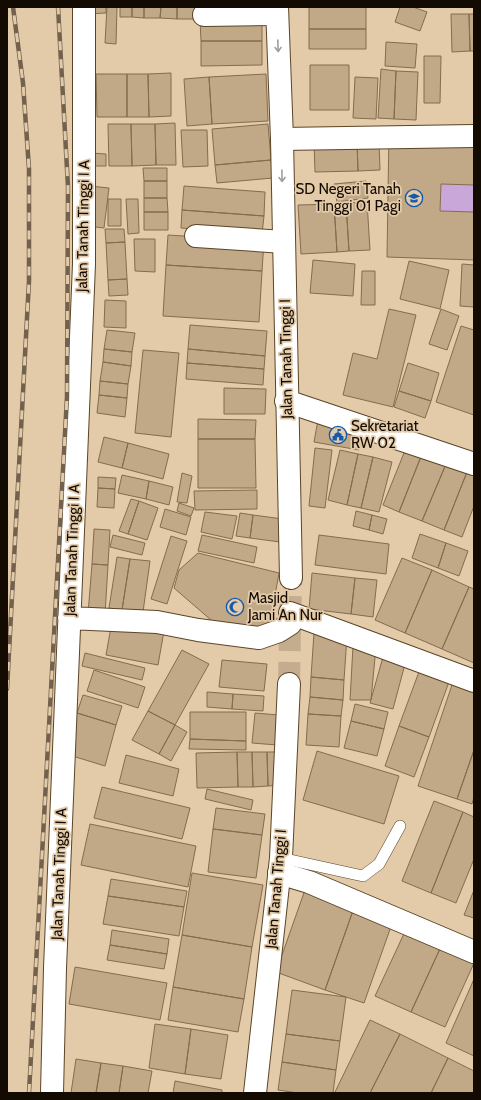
<svg xmlns="http://www.w3.org/2000/svg" width="481" height="1100" font-family="Cabin,sans-serif">
<style>
.green{fill:#caa7d9}
.building{fill:#c1a887;stroke:#836d4d}
.lines{fill:none;stroke-linecap:round;stroke-linejoin:round}
.secondary-tunnel{stroke:#c4ad8f;stroke-width:22;stroke-dasharray:22 11;stroke-linecap:butt}
.lane-casing{stroke:#5b4527;stroke-width:12}
.street-casing{stroke:#5b4527;stroke-width:24}
.secondary-casing{stroke:#5b4527;stroke-width:24}
.lane{stroke:#fff;stroke-width:11}
.street{stroke:#fff;stroke-width:22}
.secondary{stroke:#fff;stroke-width:22}
.rail-casing{stroke:#71614d;stroke-width:4.5}
.rail{stroke:#e3caa8;stroke-width:3;stroke-dasharray:9;stroke-linecap:butt}
.oneway{stroke:#a19d9a}
.labels{text-anchor:middle;stroke-width:3.5;stroke-linejoin:round;paint-order:stroke}
.poi-label{font-size:15px;fill:#130b02;stroke:#e3caa8;text-anchor:start}
.street-label{font-size:15px;fill:#130b02;stroke:#e3caa8}
</style>
<rect width="100%" height="100%" fill="#e3caa8"/>
<path class="green" d="M441 184 474 185V212L440 211Z"/>
<path class="building" d="M86 7H106V13L86 14Z
M107 7H117L116 44 105 43Z
M120 7H132V17H120Z
M132 7H144V18L132 17Z
M144 7H161L160 18H144Z
M161 7H177V19L160 18Z
M177 7H196L195 19H177Z
M309 7H366V29H309Z
M400 7H413L427 12 420 31 395 22Z
M451 14H469L470 51 452 52Z
M469 14H474V51H470Z
M262 19V41H201L200 20Z
M309 29H366V49H309Z
M201 41H262V65L201 66Z
M386 42 417 44 415 68 385 66Z
M424 56H441L440 103H424Z
M310 65H349V110H310Z
M381 69 396 71 394 119 378 118Z
M396 71 418 72 416 120 394 119Z
M171 73V116L149 117 148 74Z
M96 74H127V117H97Z
M127 74H148L149 117H127Z
M266 74 268 121 212 124 209 77Z
M209 77 212 124 187 126 184 79Z
M355 77 378 78 376 119 353 118Z
M175 123 176 165H156L155 124Z
M108 124H131L132 166H109Z
M131 124H155L156 165 132 166Z
M268 124 271 160 215 165 212 129Z
M181 130H207L208 166 183 167Z
M389 130 474 131V185L441 184 440 211 474 212V260L387 257Z
M357 141 358 171 315 172 314 143Z
M357 141H379L380 170 358 171Z
M91 153 106 154V166H90Z
M271 160 273 178 217 183 215 165Z
M143 168H167V181H144Z
M144 181H167V198H144Z
M366 181 368 198 337 202 334 184Z
M90 186 109 188 104 228 86 226Z
M184 186 265 192 264 216 182 210Z
M144 198H167L168 212H144Z
M108 199H121V226H108Z
M126 199H138L139 233 128 234Z
M367 202 370 250 349 251 346 203Z
M346 203 349 251 337 252 334 204Z
M334 204 337 252 301 254 298 205Z
M182 210 264 216 262 234 181 228Z
M144 212H168V230H144Z
M105 229H124L125 242 106 243Z
M168 235 264 241 262 271 166 265Z
M134 239H155V272L135 271Z
M125 242 127 279 108 280 106 243Z
M313 260 355 264 353 296 310 293Z
M409 261 449 270 440 309 400 299Z
M462 264 474 265V307L460 306Z
M166 265 262 271 259 322 163 316Z
M362 271H375V305H361Z
M127 279 128 295 109 296 108 280Z
M105 300 126 301V328L104 327Z
M389 309 416 315 393 407 343 395 353 353 377 359Z
M441 309 459 316 447 350 429 344Z
M190 325 267 331 265 356 188 349Z
M461 326 474 330V415L436 402Z
M107 330 135 333 132 352 104 349Z
M104 349 132 352 131 366 103 362Z
M188 349 265 356 264 369 187 363Z
M143 350 179 353 171 437 135 433Z
M103 362 131 366 128 384 100 381Z
M187 363 264 369 263 385 186 379Z
M408 363 439 373 431 401 399 391Z
M100 381 128 384 127 398 99 395Z
M224 388 266 389 265 414H224Z
M399 391 431 401 425 418 394 407Z
M99 395 127 398 125 417 97 413Z
M198 419 256 420 255 439H198Z
M318 420 363 428 359 450 314 442Z
M104 437 128 443 122 468 98 462Z
M198 439H255L256 488H198Z
M128 443 169 454 163 479 122 468Z
M315 448 332 450 325 508 309 506Z
M406 448 422 454 399 512 383 505Z
M340 450 358 454 347 505 328 500Z
M358 454 373 457 361 508 347 505Z
M422 454 446 464 422 521 399 512Z
M373 457 392 462 379 512 361 508Z
M446 464 467 472 444 530 422 521Z
M467 472 474 475V506L462 537 444 530Z
M182 473 192 476 187 503 177 502Z
M122 475 149 481 146 499 118 493Z
M98 477 116 478 115 489 98 488Z
M149 481 173 487 169 505 146 499Z
M98 488 115 489 114 508 97 507Z
M257 490V509L195 510 194 491Z
M131 499 139 501 128 534 119 531Z
M139 501 158 508 147 540 128 534Z
M179 503 194 508 191 516 177 511Z
M165 509 191 517 186 535 160 527Z
M356 511 372 515 369 530 353 526Z
M205 512 237 516 232 539 201 532Z
M240 513 253 515 250 538 236 536Z
M253 515 283 519 280 542 250 538Z
M372 515 387 519 383 534 369 530Z
M94 529 110 530 108 565 92 564Z
M420 534 446 543 438 568 412 558Z
M113 535 145 543 142 555 110 547Z
M202 535 257 547 254 563 198 551Z
M319 535 389 544 386 574 315 565Z
M171 536 187 541 167 604 151 599Z
M446 543 468 551 459 576 438 568Z
M198 553 279 573 269 629 219 627 174 588 179 570Z
M117 557 130 559 122 610 109 608Z
M402 558 432 570 405 633 375 620Z
M130 559 150 561 143 612 122 610Z
M92 564 108 565 105 615 88 614Z
M432 570 469 587 442 649 405 633Z
M312 573 355 578 351 614 309 609Z
M355 578 377 580 373 617 351 614Z
M469 587 474 589V663L442 649Z
M112 621 164 631 158 665 106 655Z
M314 633 347 636 344 680 311 677Z
M353 646 376 647 371 700H350Z
M182 650 209 664 175 725 148 711Z
M85 653 145 668 142 680 82 666Z
M383 657 405 664 393 709 370 703Z
M222 660 267 664 264 691 219 687Z
M420 669 450 679 429 737 399 726Z
M94 670 145 687 138 708 87 691Z
M311 677 344 680 343 700 310 697Z
M453 682 474 689V750L457 799 418 786Z
M207 692 233 694 232 709 207 707Z
M233 694 264 696 263 711 232 709Z
M83 695 122 706 116 725 77 713Z
M310 697 343 700 341 716 308 714Z
M355 704 388 712 384 729 351 721Z
M148 711 175 725 159 754 132 740Z
M190 712H246V741L190 739Z
M77 713 116 725 105 766 66 754Z
M255 713 279 715 277 745 252 743Z
M308 714 341 716 339 747 306 745Z
M351 721 384 729 377 756 344 748Z
M175 725 187 732 171 761 159 754Z
M399 726 429 737 414 777 385 766Z
M190 739 246 741V750L189 749Z
M474 750V797L472 804 457 799Z
M317 751 399 776 384 824 303 800Z
M237 752H252L253 787H238Z
M237 752 238 787 197 788 196 753Z
M252 752H267L268 786 253 787Z
M267 752H281V785L268 786Z
M126 755 179 769 173 796 119 783Z
M102 787 190 808 182 839 94 818Z
M207 789 253 800 251 810 205 799Z
M434 801 463 812 431 893 402 881Z
M216 808 265 814 262 835 213 829Z
M463 812 474 817V859L456 903 431 893Z
M90 824 196 846 188 887 81 865Z
M213 829 262 835 256 878 208 872Z
M192 873 263 885 252 947 182 935Z
M111 879 187 891 184 907 108 896Z
M306 887 355 905 325 990 276 972Z
M474 890V918L464 915Z
M108 896 184 907 179 936 103 924Z
M355 905 394 918 364 1003 325 990Z
M408 925 444 940 411 1012 375 996Z
M112 930 169 939 167 954 110 945Z
M182 935 252 947 244 999 173 987Z
M444 940 474 953V963L445 1027 411 1012Z
M110 945 167 954 164 969 107 960Z
M75 967 167 983 160 1020 69 1004Z
M474 979V1056L446 1043Z
M173 987 244 999 238 1032 168 1020Z
M292 990 346 997 340 1041 286 1034Z
M370 1020 400 1034 370 1093H337L335 1092Z
M155 1024 191 1029 185 1074 149 1068Z
M191 1029 228 1035 221 1079 185 1074Z
M286 1034 340 1041 336 1070 282 1062Z
M400 1034 448 1058 431 1093H370Z
M448 1058 474 1071V1093H431Z
M76 1059 101 1063 96 1093H71Z
M282 1062 336 1070 333 1093H298L278 1090Z
M101 1063 123 1066 119 1093H96Z
M123 1066 152 1071 148 1093H119Z
M175 1081 222 1090V1093H173Z"/>
<g class="lines">
<path class="secondary-tunnel" d="M289 684 291 578"/>
<defs>
<path id="lane" d="M281 858 363 876 379 864 400 826"/>
<path id="street" d="M204 15 277 14
M282 139 474 136
M196 236 284 242
M286 401 474 464
M290 613 474 681
M69 618 157 622 198 630 259 638 279 631 290 624
M279 873 309 882 474 952
M52 1093 55 968 84 264V7"/>
<path id="secondary" d="M277 7 282 139 291 578
M255 1093 281 858 289 684"/>
</defs>
<use href="#lane" class="lane-casing"/>
<use href="#street" class="street-casing"/>
<use href="#secondary" class="secondary-casing"/>
<use href="#lane" class="lane"/>
<use href="#street" class="street"/>
<use href="#secondary" class="secondary"/>
<defs>
<path id="rail" d="M7 689 29 281V169L23 83 13 7
M29 1093 67 397 68 187 58 7"/>
</defs>
<use href="#rail" class="rail-casing"/>
<use href="#rail" class="rail"/>
</g>
<defs><path id="oneway-shaft" d="M-6 0H5M1.5-3L5.5 0L1.5 3" fill="none" stroke-width="1.6" stroke-linecap="round" stroke-linejoin="round"/></defs>
<g class="oneway">
<use href="#oneway-shaft" transform="translate(278 46) rotate(88)"/>
<use href="#oneway-shaft" transform="translate(282 176) rotate(89)"/>
</g>
<defs>
<symbol id="school-ring" viewBox="-11 -11 22 22"><circle r="9.5" fill="#e3caa8" stroke="#155bab" stroke-width="1.5"/><path d="M0-5L7-2L0 1L-7-2ZM-4 1L0 2.5L4 1V4Q0 6-4 4Z" fill="#155bab"/></symbol>
<symbol id="civic-ring" viewBox="-11 -11 22 22"><circle r="9.5" fill="#e3caa8" stroke="#155bab" stroke-width="1.5"/><path d="M-.6-6.5H3V-4.5H.6V-3L4-1V1h2V6H-6V1h2V-1L-.6-3ZM-1.2 2.5V6h2.4V2.5Z" fill="#155bab"/></symbol>
<symbol id="mosque-ring" viewBox="-11 -11 22 22"><circle r="9.5" fill="#e3caa8" stroke="#155bab" stroke-width="1.5"/><path d="M3.5-4.9A6 6 0 1 0 3.5 4.9A5 5 0 1 1 3.5-4.9Z" fill="#155bab"/></symbol>
</defs>
<g fill-rule="evenodd">
<use href="#school-ring" x="404" y="188" width="20" height="20"/>
<use href="#civic-ring" x="328" y="425" width="20" height="20"/>
<use href="#mosque-ring" x="225" y="597" width="20" height="20"/>
</g>
<g class="labels">
<g class="poi-label">
<text x="401" y="194" text-anchor="end">SD Negeri Tanah<tspan x="401" dy="17">Tinggi 01 Pagi</tspan></text>
<text x="351" y="431">Sekretariat<tspan x="351" dy="17">RW 02</tspan></text>
<text x="248" y="603">Masjid<tspan x="248" dy="17">Jami An Nur</tspan></text>
</g>
<g class="street-label">
<text transform="translate(83 226) rotate(-89)" y="5">Jalan Tanah Tinggi I A</text>
<text transform="translate(286 359) rotate(-91)" y="5">Jalan Tanah Tinggi I</text>
<text transform="translate(72 550) rotate(-88)" y="5">Jalan Tanah Tinggi I A</text>
<text transform="translate(59 874) rotate(-88)" y="5">Jalan Tanah Tinggi I A</text>
<text transform="translate(276 889) rotate(-85)" y="5">Jalan Tanah Tinggi I</text>
</g>
</g>
<rect width="481" height="1100" fill="none" stroke="#130b02" stroke-width="16"/>
</svg>
